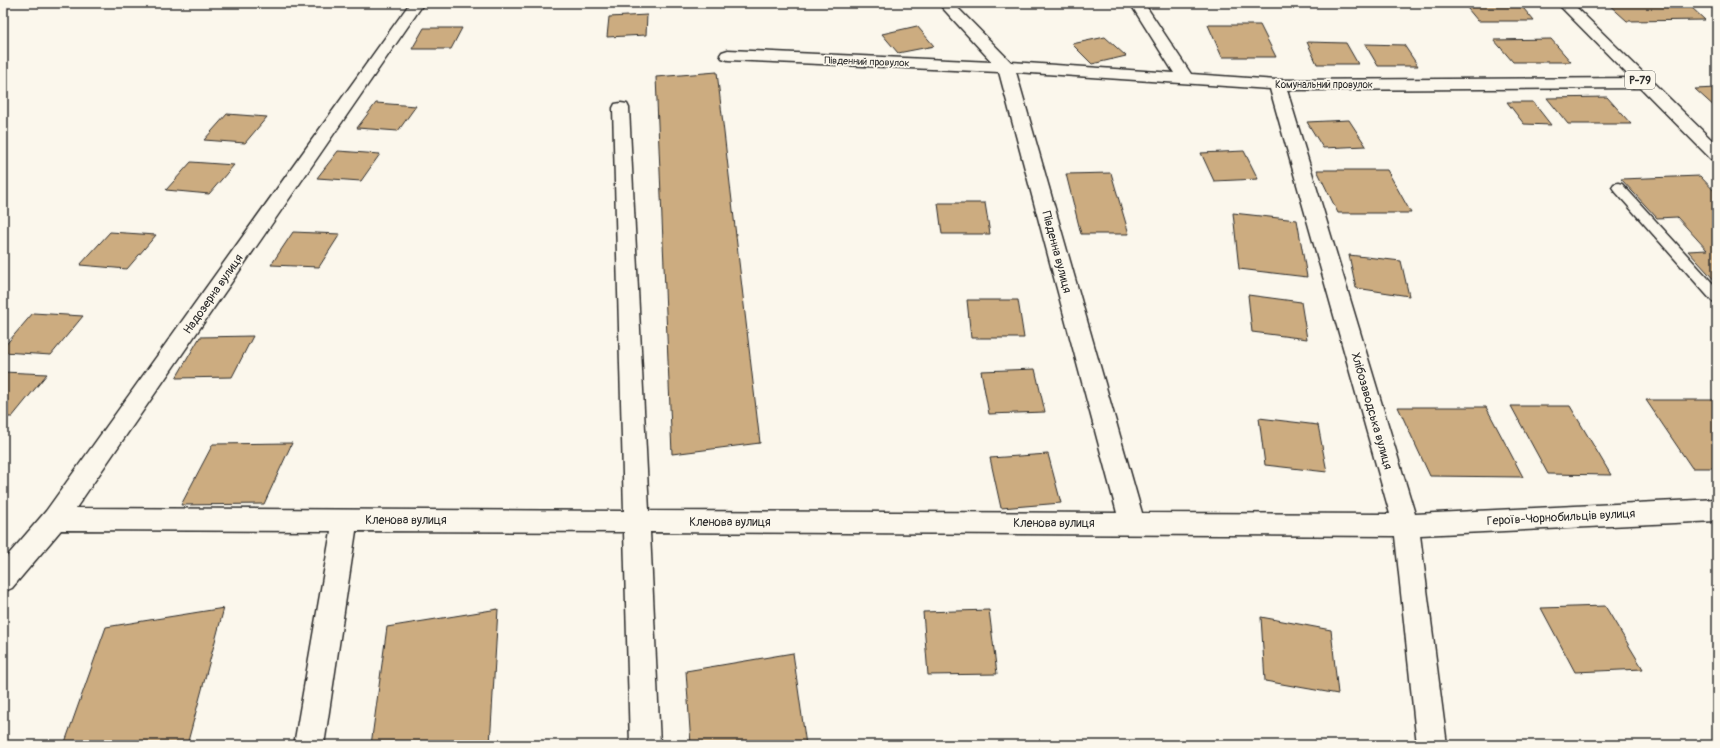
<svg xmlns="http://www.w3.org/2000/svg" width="1720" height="748" font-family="Pangolin,sans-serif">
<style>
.building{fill:#ccac80;stroke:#2b2b2b}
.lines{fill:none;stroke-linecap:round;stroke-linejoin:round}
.lane-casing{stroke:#2b2b2b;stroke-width:3}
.street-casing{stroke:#2b2b2b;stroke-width:3}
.primary-casing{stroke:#2b2b2b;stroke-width:3}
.lane{fill:#fbf7ec;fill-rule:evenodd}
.street{fill:#fbf7ec;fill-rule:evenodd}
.primary{fill:#fbf7ec;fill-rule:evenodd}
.labels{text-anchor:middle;stroke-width:3.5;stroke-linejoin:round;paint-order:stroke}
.far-street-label{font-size:10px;fill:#2b2b2b;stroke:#fbf7ec}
.shield{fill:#fbf7ec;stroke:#696865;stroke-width:1}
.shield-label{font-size:11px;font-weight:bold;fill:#2b2b2b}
.street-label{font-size:12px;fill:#2b2b2b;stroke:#fbf7ec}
</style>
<rect width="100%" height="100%" fill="#fbf7ec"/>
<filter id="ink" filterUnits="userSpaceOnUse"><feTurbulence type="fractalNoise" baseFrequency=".025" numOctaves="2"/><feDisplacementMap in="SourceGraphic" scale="8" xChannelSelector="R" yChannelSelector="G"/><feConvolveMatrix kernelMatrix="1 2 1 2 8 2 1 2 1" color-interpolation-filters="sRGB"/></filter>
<g filter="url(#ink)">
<path class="building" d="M1463 3H1519L1534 21H1478Z
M1607 3H1668L1671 6H1690L1705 20 1627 21Z
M647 15 646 35 607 37 609 17Z
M1208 25H1260L1276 57H1222Z
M917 26 934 46 898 53 882 34Z
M424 28H462L451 49H412Z
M1105 37 1126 56 1092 64 1072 44Z
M1551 39 1571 62H1513L1494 40Z
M1307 42 1346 43 1358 64H1317Z
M1365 44 1404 45 1418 66H1378Z
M717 72 760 443 672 454 656 77Z
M1717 88V109L1695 89Z
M1607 97 1631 124H1568L1547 98Z
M1507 102H1533L1551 125 1524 124Z
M376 103 416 106 398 131 357 128Z
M227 114 267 117 245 143 204 140Z
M1349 120 1366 146 1323 148 1307 122Z
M338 151 380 154 361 181 317 178Z
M1244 151 1258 179 1214 181 1201 153Z
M191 162 234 165 209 194 166 190Z
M1317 170H1387L1411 213H1338Z
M1111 173 1129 234H1081L1066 174Z
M1700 176 1717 194V283L1688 251 1707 250 1677 217 1657 218 1621 179Z
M938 203H985L990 234H942Z
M1233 213 1297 220 1307 277 1239 269Z
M110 232 156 235 127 269 80 265Z
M293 232 340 234 319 267 271 265Z
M1349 255 1401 261 1409 296 1356 288Z
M1248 295 1301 302 1307 339 1252 332Z
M967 300H1018L1024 338H971Z
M33 313 83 316 51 355 3 352V348Z
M253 336 232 377 176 378 200 337Z
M1035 369 1045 412 989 414 981 371Z
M3 372 47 374 12 417H3Z
M1646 400H1717V468H1692Z
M1511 406H1570L1611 475 1548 474Z
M1398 407H1486L1523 477 1430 476Z
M1259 418 1318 425 1327 472 1265 465Z
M292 443 264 504 181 505 213 444Z
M1048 454 1061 503 1001 508 990 458Z
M1605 606 1643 669 1575 672 1541 608Z
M224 608 187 745H64L106 627Z
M498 609 490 745H371L387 627Z
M989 610 997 674 928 675 923 612Z
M1261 617 1331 630 1338 694 1265 681Z
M793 653 806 745H691L686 671Z"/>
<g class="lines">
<defs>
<path id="lane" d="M1618 183 1622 184 1717 288V302L1712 301 1614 190 1612 187 1614 184Z"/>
<path id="street" d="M410 3H424L76 508 624 511 613 108 615 104 621 103 627 104 629 108 649 511 1117 513 999 72 728 60 722 58 720 55 722 52 728 50 992 62 938 3H953L1011 62 1174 73 1130 3H1144L1191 74 1277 80 1643 78 1649 80 1651 83 1649 86 1643 88 1287 90 1415 514 1717 499V521L1420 535 1447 745H1417L1395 536 650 532 660 745H630L624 532 356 531 324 745H294L331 531 61 530 12 588 3 592V561L46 511ZM1016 72 1270 89 1390 514 1142 513Z"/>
<path id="primary" d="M1557 3H1572L1717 145V160L1711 159Z"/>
</defs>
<use href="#lane" class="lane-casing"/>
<use href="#street" class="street-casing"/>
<use href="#primary" class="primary-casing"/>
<use href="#lane" class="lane"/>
<use href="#street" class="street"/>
<use href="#primary" class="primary"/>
</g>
</g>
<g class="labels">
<g class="far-street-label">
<text transform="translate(867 61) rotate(2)" y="4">Південний провулок</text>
<text x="1324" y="88">Комунальний провулок</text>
</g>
<rect class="shield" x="1625" y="71" width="30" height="18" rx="3"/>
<g class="shield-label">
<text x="1640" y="84">Р-79</text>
</g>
<g class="street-label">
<text transform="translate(1057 252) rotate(75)" y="4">Південна вулиця</text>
<text transform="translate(213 294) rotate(-55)" y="4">Надозерна вулиця</text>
<text transform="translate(1372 411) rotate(74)" y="4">Хлібозаводська вулиця</text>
<text transform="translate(1561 517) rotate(-3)" y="4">Героїв-Чорнобильців вулиця</text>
<text x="406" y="524">Кленова вулиця</text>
<text x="730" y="526">Кленова вулиця</text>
<text x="1054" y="527">Кленова вулиця</text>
</g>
</g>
<rect width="1720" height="748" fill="none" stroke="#fbf7ec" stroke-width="16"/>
<rect x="8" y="8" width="1704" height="732" fill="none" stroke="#2b2b2b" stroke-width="1.5" filter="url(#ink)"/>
</svg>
